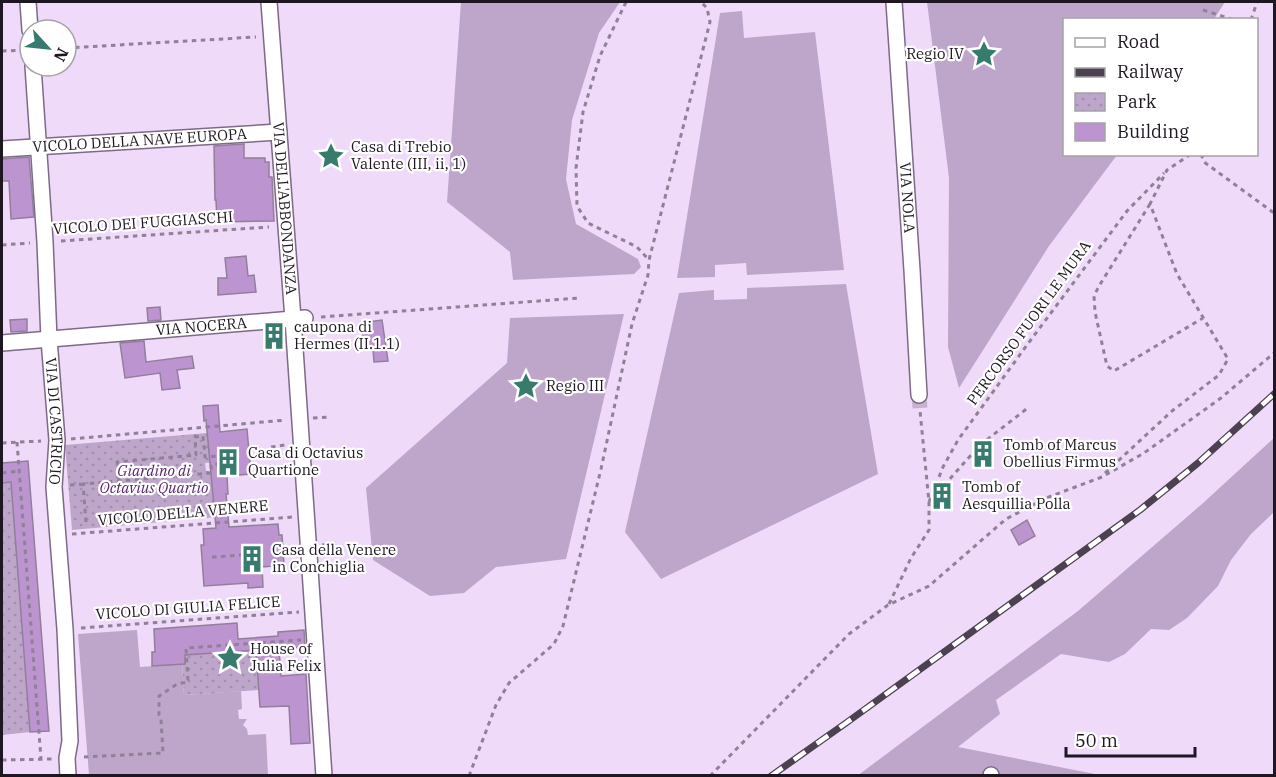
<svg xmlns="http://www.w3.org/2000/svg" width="1276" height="777" font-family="'IBM Plex Serif',serif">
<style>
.grass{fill:#bea6cb}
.park{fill:url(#park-dots)}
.building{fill:#bc94cf;stroke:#917f9b;stroke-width:1.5}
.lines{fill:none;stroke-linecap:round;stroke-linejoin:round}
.street-tunnel{stroke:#c5b3ce;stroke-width:15;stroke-dasharray:15 8;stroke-linecap:butt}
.street-casing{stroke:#7d6a86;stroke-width:18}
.path{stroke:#8f8196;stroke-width:3;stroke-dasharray:4.5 4.5;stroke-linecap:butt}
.street{stroke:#fff;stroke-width:15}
.rail-casing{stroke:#4b4150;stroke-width:7}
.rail{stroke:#fff;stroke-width:4.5;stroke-dasharray:14;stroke-linecap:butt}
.labels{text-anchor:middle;stroke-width:4.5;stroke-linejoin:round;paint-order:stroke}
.poi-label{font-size:15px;fill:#1e1721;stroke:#fff;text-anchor:start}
.street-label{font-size:15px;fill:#1e1721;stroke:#fff}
.park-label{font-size:15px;font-style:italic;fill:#56246b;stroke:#fff}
</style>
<defs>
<pattern id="park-dots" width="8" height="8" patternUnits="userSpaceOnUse" patternTransform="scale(1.5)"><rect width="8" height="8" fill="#bea6cb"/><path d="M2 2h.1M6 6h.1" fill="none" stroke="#a38eae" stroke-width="1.8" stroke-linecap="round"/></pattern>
</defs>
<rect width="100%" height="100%" fill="#efdaf9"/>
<path class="grass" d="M461 2H620L599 33 572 120 566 179 576 224 638 259 641 267 634 274 513 280 510 252 447 202Z
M927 2H1225L1214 19 1064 20V154L1117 155 1049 246 959 388 948 347 949 178Z
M742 11 744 38 815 32 844 270 747 275 746 263 715 265V277L677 278 720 13Z
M846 284 878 474 661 579 625 532 679 293 714 290V300L747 299V288Z
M624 314 566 559 496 567 464 593 430 596 373 560 366 488 507 363 510 318Z
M1274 438V512L1251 534 1231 560 1218 586 1187 618 1169 630 1151 629 1125 654 1109 662 1061 654 996 700 1000 714 958 747 1100 775 857 776 1078 611 1202 504Z
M137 630 140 667 182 664 184 695 241 691 242 709 238 710 239 719H247L243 725 247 729 248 735 266 734 268 775H89L78 634Z"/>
<path class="park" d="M207 433 218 462 205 463 206 471 219 470 221 494 213 495 214 507 228 506V516L72 530 65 445Z
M11 482 30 732 2 735V483Z
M270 649 257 664 259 690 184 695 182 664 185 655Z"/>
<path class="building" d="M244 144V158H265V162H269V177H272L274 221 217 222 216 200H215L214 146Z
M29 157 34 217 11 219 9 181H2V159Z
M246 256 248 276 254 275 256 292 218 295V278H227L225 258Z
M160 307 161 320 148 321 147 308Z
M27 319V331L11 332 10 320Z
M382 320 388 361 374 362 373 349 365 350 361 323Z
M280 330 281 342 268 343 267 331Z
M144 341 146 362 192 356 194 368 177 370 180 388 162 390 160 373 125 378 120 343Z
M218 405 220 432 247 429 251 474 227 476 228 494H226L229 527 278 524 279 535H282L284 565 262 567 263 587 248 588V583L204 586 201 545H204L203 529 216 528 206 420 204 421 203 406Z
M28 461 49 731 30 732 11 482 2 483V463Z
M1027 520 1035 536 1019 545 1011 530Z
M237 623 238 639 278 636V632L304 630 305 647 279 649 281 676 306 674 310 743 291 744 289 706 260 707 256 650 185 655V664L152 666V652H155L154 629Z"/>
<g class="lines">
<path class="street-tunnel" d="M919 395 920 408"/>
<defs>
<g id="street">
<path d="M28 2 30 30"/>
<path id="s1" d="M269 2 293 319 324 776"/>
<path id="s2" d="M894 2 912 270 919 395"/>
<path id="s3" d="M33 66 45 242 49 339 57 440 54 487 65 629 70 741 67 758 68 776"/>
<path id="s4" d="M2 149 279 132"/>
<path id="s5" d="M2 343 305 318"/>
<path d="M991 776V775"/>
</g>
</defs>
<use href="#street" class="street-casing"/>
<path class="path" d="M626 2 600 56 583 112 576 168 577 206 588 223 637 247 649 260
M1203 10 1234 20
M1251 20 1257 2
M66 48 256 37
M2 51 28 50
M1201 154 1204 162 1274 213
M1150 204 1099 286 1094 296 1095 312 1107 366 1114 371 1203 318
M61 241 269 227
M2 245 30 243
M321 317 579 298
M313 418 330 417
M71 439 286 420
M17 442 41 759
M2 443 41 441
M271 447 285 445
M217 466 222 465 221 456 237 455
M2 473 19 471
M1105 473 1172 411 1219 375 1228 359 1177 274 1150 204 1167 170 1191 154
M70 485 83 484
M932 499 980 445 1029 407
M929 502 943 467 958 440 1027 345 1127 211 1164 173
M86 522 83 484 212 473 211 466H217V462H220V456L205 457 203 436 195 437 196 455 117 462 119 481
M72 534 293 517
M322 545 336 543
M212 557 243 555
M889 604 911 558 929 530V502L920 411
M81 628 299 612
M84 757 163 753 161 719 159 715V696L177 684 188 682 186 648 301 640
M2 760 53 759
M469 776 496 705 509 683 554 644 563 626 601 469 632 324 648 275 649 260 710 22 707 8 701 2
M710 776 849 634 888 605 929 586 1006 519 1046 498 1102 477 1144 453 1221 398 1274 353"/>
<use href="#street" class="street"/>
<defs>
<path id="rail" d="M771 776 846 723 1140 510 1198 463 1274 394"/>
</defs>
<use href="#rail" class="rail-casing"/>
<use href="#rail" class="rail"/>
</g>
<defs>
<symbol id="sight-bare" viewBox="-9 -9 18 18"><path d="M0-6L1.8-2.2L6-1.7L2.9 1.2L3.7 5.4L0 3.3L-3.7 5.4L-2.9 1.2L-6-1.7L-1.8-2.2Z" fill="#367b6e" stroke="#fff" stroke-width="2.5" paint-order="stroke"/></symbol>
<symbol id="building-bare" viewBox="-9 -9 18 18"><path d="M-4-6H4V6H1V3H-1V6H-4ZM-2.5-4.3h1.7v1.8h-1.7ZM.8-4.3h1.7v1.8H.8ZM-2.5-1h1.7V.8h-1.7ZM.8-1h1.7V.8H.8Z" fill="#367b6e" stroke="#fff" stroke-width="2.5" paint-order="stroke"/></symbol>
</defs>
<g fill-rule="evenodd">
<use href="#sight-bare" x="965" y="35" width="38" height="38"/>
<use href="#sight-bare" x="312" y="137" width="38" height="38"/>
<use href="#building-bare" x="255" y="317" width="38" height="38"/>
<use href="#sight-bare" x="507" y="367" width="38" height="38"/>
<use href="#building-bare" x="964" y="435" width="38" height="38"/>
<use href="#building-bare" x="209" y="443" width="38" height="38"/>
<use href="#building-bare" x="923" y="477" width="38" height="38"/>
<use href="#building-bare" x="233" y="540" width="38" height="38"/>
<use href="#sight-bare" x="211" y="639" width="38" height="38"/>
</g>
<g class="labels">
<g class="poi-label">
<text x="964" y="59" text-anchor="end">Regio IV</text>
<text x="351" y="152">Casa di Trebio<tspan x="351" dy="17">Valente (III, ii, 1)</tspan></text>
<text x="294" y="332">caupona di<tspan x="294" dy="17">Hermes (II.1.1)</tspan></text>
<text x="546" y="391">Regio III</text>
<text x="1003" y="450">Tomb of Marcus<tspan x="1003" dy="17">Obellius Firmus</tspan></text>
<text x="248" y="458">Casa di Octavius<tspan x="248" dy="17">Quartione</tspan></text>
<text x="962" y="492">Tomb of<tspan x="962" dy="17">Aesquillia Polla</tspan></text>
<text x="272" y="555">Casa della Venere<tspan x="272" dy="17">in Conchiglia</tspan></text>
<text x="250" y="654">House of<tspan x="250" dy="17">Julia Felix</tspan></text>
</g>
<g class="street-label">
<text dy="5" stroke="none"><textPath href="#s4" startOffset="138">VICOLO DELLA NAVE EUROPA</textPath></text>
<text dy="5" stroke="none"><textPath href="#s2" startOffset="196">VIA NOLA</textPath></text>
<text dy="5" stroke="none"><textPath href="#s1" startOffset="207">VIA DELL'ABBONDANZA</textPath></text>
<text transform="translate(143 223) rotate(-4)" y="5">VICOLO DEI FUGGIASCHI</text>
<text transform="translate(1029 323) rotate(-54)" y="5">PERCORSO FUORI LE MURA</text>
<text dy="5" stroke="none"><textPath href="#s5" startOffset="200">VIA NOCERA</textPath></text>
<text dy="5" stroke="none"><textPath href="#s3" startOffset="356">VIA DI CASTRICIO</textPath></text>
<text transform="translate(183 513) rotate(-5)" y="5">VICOLO DELLA VENERE</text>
<text transform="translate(188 608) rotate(-4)" y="5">VICOLO DI GIULIA FELICE</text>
</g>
<g class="park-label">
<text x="154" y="476">Giardino di<tspan x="154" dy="17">Octavius Quartio</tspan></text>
</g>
</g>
<rect width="1276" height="777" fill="none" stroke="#1e1721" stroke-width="6"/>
<rect x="1063" y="18" width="195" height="138" fill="#ffffff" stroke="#a5a2a6" stroke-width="1.5"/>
<rect x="1075" y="38" width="30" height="9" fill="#ffffff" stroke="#a5a2a6" stroke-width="1.5"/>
<text x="1117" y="48" font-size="18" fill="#1e1721">Road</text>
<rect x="1075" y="68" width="30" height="9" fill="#4b4150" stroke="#a5a2a6" stroke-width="1.5"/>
<text x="1117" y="78" font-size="18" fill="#1e1721">Railway</text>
<rect x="1075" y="93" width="30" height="18" fill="url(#park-dots)" stroke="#a5a2a6" stroke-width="1.5"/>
<text x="1117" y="108" font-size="18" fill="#1e1721">Park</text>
<rect x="1075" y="123" width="30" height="18" fill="#bc94cf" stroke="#a5a2a6" stroke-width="1.5"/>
<text x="1117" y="138" font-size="18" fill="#1e1721">Building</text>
<g transform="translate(48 48) rotate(117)"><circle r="28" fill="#ffffff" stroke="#a5a2a6" stroke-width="1.5"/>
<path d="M0-4.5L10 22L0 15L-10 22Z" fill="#367b6e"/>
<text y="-9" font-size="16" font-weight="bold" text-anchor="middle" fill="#1e1721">N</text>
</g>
<path d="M1066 747v9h129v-9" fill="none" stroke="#1e1721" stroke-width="3"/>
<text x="1075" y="747" font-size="18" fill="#1e1721" stroke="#ffffff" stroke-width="4.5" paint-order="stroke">50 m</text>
</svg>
